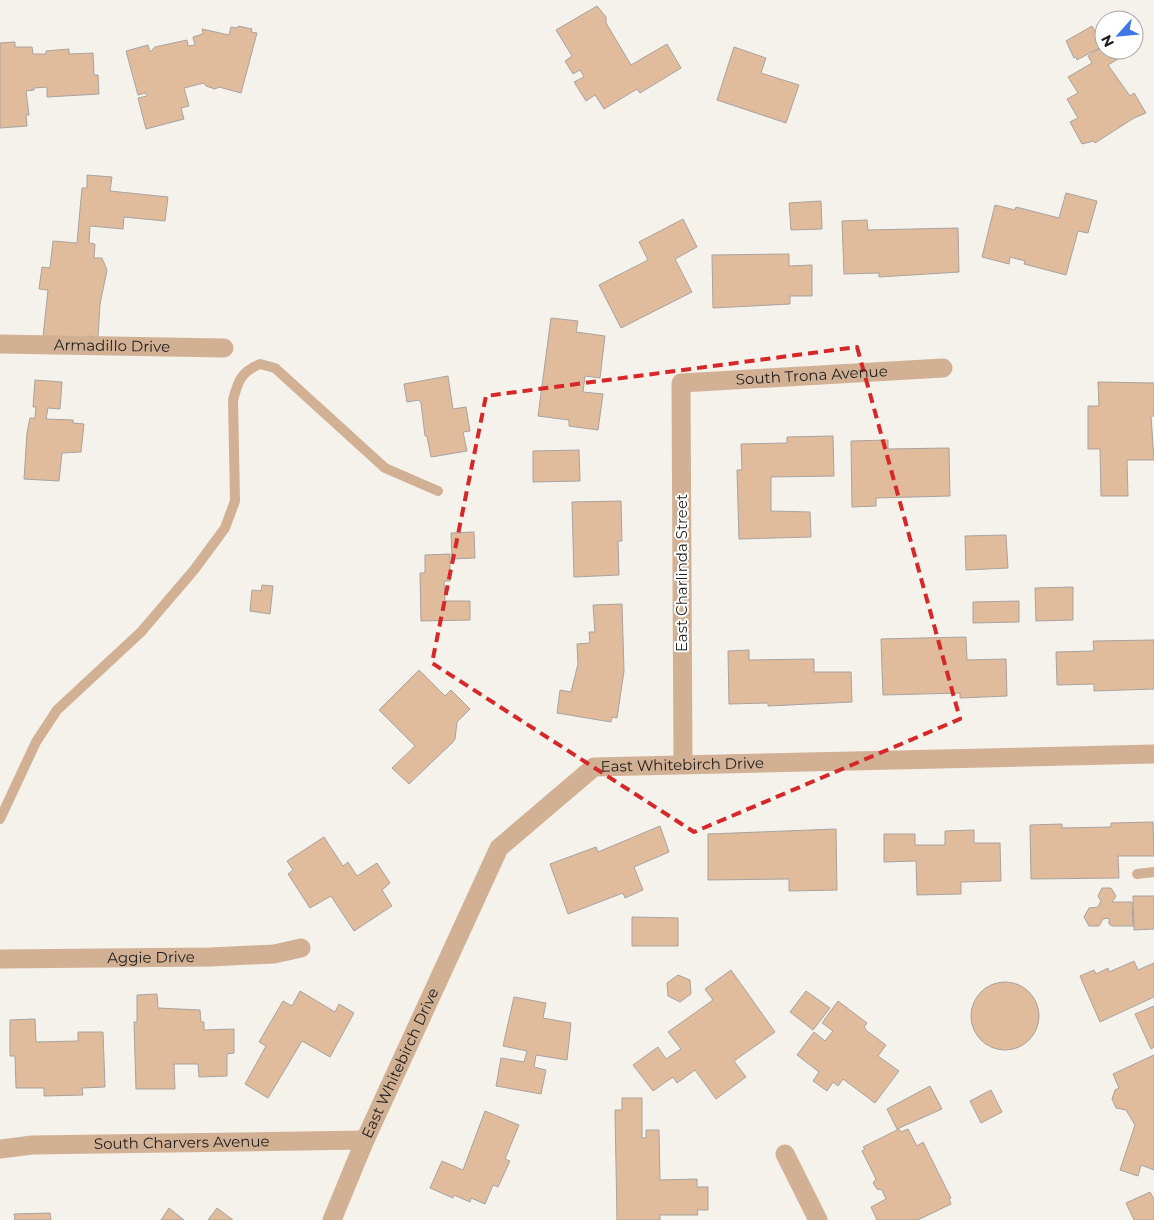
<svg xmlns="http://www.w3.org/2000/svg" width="1154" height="1220" font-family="Montserrat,sans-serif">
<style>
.building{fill:#e0bb9c;stroke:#a8a39f}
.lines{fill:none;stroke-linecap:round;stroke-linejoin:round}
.service{stroke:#d1b094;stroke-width:10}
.minor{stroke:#d1b094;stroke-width:19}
.marked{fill:none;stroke:#d62828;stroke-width:4;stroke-dasharray:10 6;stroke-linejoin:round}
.labels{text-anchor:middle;stroke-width:4;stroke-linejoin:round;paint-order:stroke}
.street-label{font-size:15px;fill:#211f1e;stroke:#fff}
</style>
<rect width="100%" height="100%" fill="#f5f1eb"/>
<path class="building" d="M597 6 606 17V23L631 65 667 44 681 68 640 93 637 89 604 109 595 95 586 101 574 82 584 77 580 70 573 74 565 61 572 56 556 30Z
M238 26 252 29 251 32 257 33 241 93 219 87 215 89 206 86 204 83 184 88 189 106 181 108 184 119 146 129 138 98 147 96 146 93 138 95 126 51 148 45 150 52 155 47 187 40 188 46 195 45 193 37 203 34 202 29 229 35 231 27 238 28Z
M1092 26 1103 46 1077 60 1076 57 1074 58 1066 41Z
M15 42V47H32L33 54H46V51L69 49V54L93 53 94 75H98L99 94 47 97V87L34 88V90L26 91 29 115H26L27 126 0 128V43Z
M1104 46V50H1133L1108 65 1130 96 1134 93 1146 113 1134 118 1095 143 1094 141 1082 144 1070 122 1078 118 1067 99 1078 93 1068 77 1092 63 1088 56Z
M734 47 766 58 761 73 799 85 786 123 717 100Z
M87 175 112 177 110 191 168 197 165 221 124 217 123 229 90 226 89 243 95 244 94 258H102L107 270 100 304 98 337 87 336 86 341 43 337 48 290 39 289 42 267 50 268 53 241 77 243 82 188H87Z
M1066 193 1097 201 1088 233 1078 231 1066 275 1024 264 1025 261 1010 257 1009 264 982 257 995 205 1015 210 1016 207 1059 218Z
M821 201 822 229 791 230 789 203Z
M683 219 697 247 675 259 692 292 621 328 599 285 648 260 639 242Z
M867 220 868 230 958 228 959 272 879 277V273L844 274 842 221Z
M789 254V266L812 265V296H790V304L713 308 712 255Z
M551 318 578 321 576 332 605 336 600 378 585 376 583 392 603 394 598 430 569 426V420L538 416Z
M448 376 453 409 466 407 470 431 463 432 467 451 431 457 427 436H425L421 403 419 400 407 402 404 384Z
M35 380 62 382 60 409 48 408 46 419 73 420V423L84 424 81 452 62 453 59 481 24 479 27 433 30 418H35L36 407H33Z
M1098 382 1154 383V416H1151L1154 460H1127L1128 496H1101L1100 449H1088V406H1099Z
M833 436 834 476 771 477V511L810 512 811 537 739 539 737 470H742L741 444 787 443V437Z
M888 440V449L949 448 950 496 876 498V506L852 507 851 441Z
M579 450 580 481 533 482V451Z
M621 501 622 541H618L619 575 574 577 572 502Z
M474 532 475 558 452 559 451 533Z
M1006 535 1008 568 966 570 965 536Z
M450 554V581H444L445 601H470V620L421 621 420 573H425V555Z
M262 585 273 586 270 614 250 611 252 590 261 591Z
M1073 587V620L1036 621 1035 588Z
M1019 601V622L973 623V602Z
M622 604 624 671 617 718 612 717 611 722 557 713 560 690 571 692 578 664 577 644 590 643 589 632H595L593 605Z
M966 637 967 660 1006 659 1007 696 960 698V693L883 695 881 639Z
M1154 640V689L1094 691V684L1057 685 1056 652 1094 651 1093 641Z
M749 650V660L814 659V672H851L852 702 768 706V703L729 704 728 651Z
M419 670 445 696 451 690 470 709 457 722 455 739 452 743 409 784 392 768 415 746 379 710Z
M1153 822 1154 856H1118L1119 878 1031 879 1030 825 1062 824V828L1111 827V823Z
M660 826 669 852 634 867 643 890 625 898 623 893 568 914 550 864 596 847 598 852Z
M836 829 837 890 789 891V879L708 880V834Z
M974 830V843H1000L1001 881 961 882V894L917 895 916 861 884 862V834H915V845H945V831Z
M324 837 343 866 348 862 357 876 377 863 390 883 382 890 392 906 354 931 331 896 310 908 288 874 293 870 287 861Z
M1102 888H1111L1116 896 1112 902H1132L1133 926H1112L1109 924V918L1103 919 1099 926H1089L1084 917 1089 908 1098 907 1101 901 1098 896Z
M1133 896H1154V929L1134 930Z
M632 917 678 918V946H632Z
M1134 961 1138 970 1154 963V997L1100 1022 1080 976 1094 970 1096 974 1108 968 1109 972Z
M731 970 775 1032 734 1061 746 1077 716 1099 695 1070 677 1083 673 1077 653 1091 633 1065 658 1047 666 1059 681 1049 668 1032 713 1000 705 989Z
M678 975 690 980 691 994 680 1002 668 996 667 983Z
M971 1016a34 34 0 1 1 68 0a34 34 0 1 1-68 0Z
M300 991 335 1012 339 1004 354 1013 330 1057 302 1041 268 1098 245 1084 266 1046 259 1042 283 1001 292 1006Z
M806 991 830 1008 813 1030 790 1012Z
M157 994 158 1008 200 1010 201 1022H204V1030L234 1029V1053L227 1054V1076L199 1077 198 1064H174L175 1089H136L134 1022H137V995Z
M514 997 546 1003 543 1018 571 1023 567 1060 536 1055 534 1067 546 1070 541 1094 496 1086 501 1058 524 1062 527 1051 503 1046Z
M838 1001 867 1023 864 1027 867 1031 886 1045 878 1056 899 1071 875 1103 843 1079 838 1086 833 1082 827 1091 813 1081 819 1072 797 1055 814 1032 825 1041 833 1031 822 1023Z
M1154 1006V1047L1151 1049 1135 1014Z
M35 1019 36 1042 78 1041V1032H103L105 1087 82 1088 83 1095 44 1096V1088H16L15 1056H10V1020Z
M1154 1055V1170L1141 1165 1138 1176 1120 1170 1135 1125 1126 1110 1116 1108 1112 1099 1115 1090 1119 1088 1113 1074Z
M930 1086 942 1109 897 1129 887 1109Z
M991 1090 1002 1112 981 1123 970 1101Z
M622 1098H642V1138H646V1130H659L660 1180 697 1179V1187H708V1210H697L698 1215H660V1220H617L615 1110H622Z
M485 1111 519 1125 505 1159 510 1161 498 1187 493 1185 485 1204 471 1198 470 1202 454 1195 453 1198 430 1188 442 1161 463 1170Z
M899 1129 901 1132 908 1129 917 1146 923 1142 951 1198 949 1199 951 1204 918 1220H877L871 1207 886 1199 882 1190 877 1189 873 1183 876 1179 862 1151 865 1149 863 1147Z
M1150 1192 1154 1199V1220H1134L1126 1203Z
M169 1208 184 1220H161Z
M217 1208 233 1220H208Z
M50 1213 51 1220H15L14 1214Z"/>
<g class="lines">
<path class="service" d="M0 819 36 742 57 710 141 632 194 570 225 528 235 501 233 400C238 381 241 372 260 364L275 368 385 468 438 491
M1137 874 1154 872"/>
<g class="minor">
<path id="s1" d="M0 344 224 348"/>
<path id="s2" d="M683 764 681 383 943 368"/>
<path id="s3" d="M0 959 210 957 274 954 301 948"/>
<path id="s4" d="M0 1149 32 1145 365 1140"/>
<path d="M785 1154 818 1220"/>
<path id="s5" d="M332 1220 365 1140 499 848 594 767 1154 754"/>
</g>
</g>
<path class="marked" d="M857 347 960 719 694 832 432 663 486 396Z"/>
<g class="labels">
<g class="street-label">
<text dy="5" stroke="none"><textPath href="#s1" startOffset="112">Armadillo Drive</textPath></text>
<text dy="5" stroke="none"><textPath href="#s2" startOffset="512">South Trona Avenue</textPath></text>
<text transform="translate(682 573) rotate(-90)" y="5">East Charlinda Street</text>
<text dy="5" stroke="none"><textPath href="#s5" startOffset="621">East Whitebirch Drive</textPath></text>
<text dy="5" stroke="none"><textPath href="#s3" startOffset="151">Aggie Drive</textPath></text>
<text dy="5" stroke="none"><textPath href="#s5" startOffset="171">East Whitebirch Drive</textPath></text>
<text dy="5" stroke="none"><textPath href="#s4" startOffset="182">South Charvers Avenue</textPath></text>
</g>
</g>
<g transform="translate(1119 35) rotate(243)"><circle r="24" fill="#ffffff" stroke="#a6a5a5"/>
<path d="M0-4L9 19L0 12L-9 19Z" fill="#3f76e6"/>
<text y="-8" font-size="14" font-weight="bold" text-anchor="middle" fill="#211f1e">N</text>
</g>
</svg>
